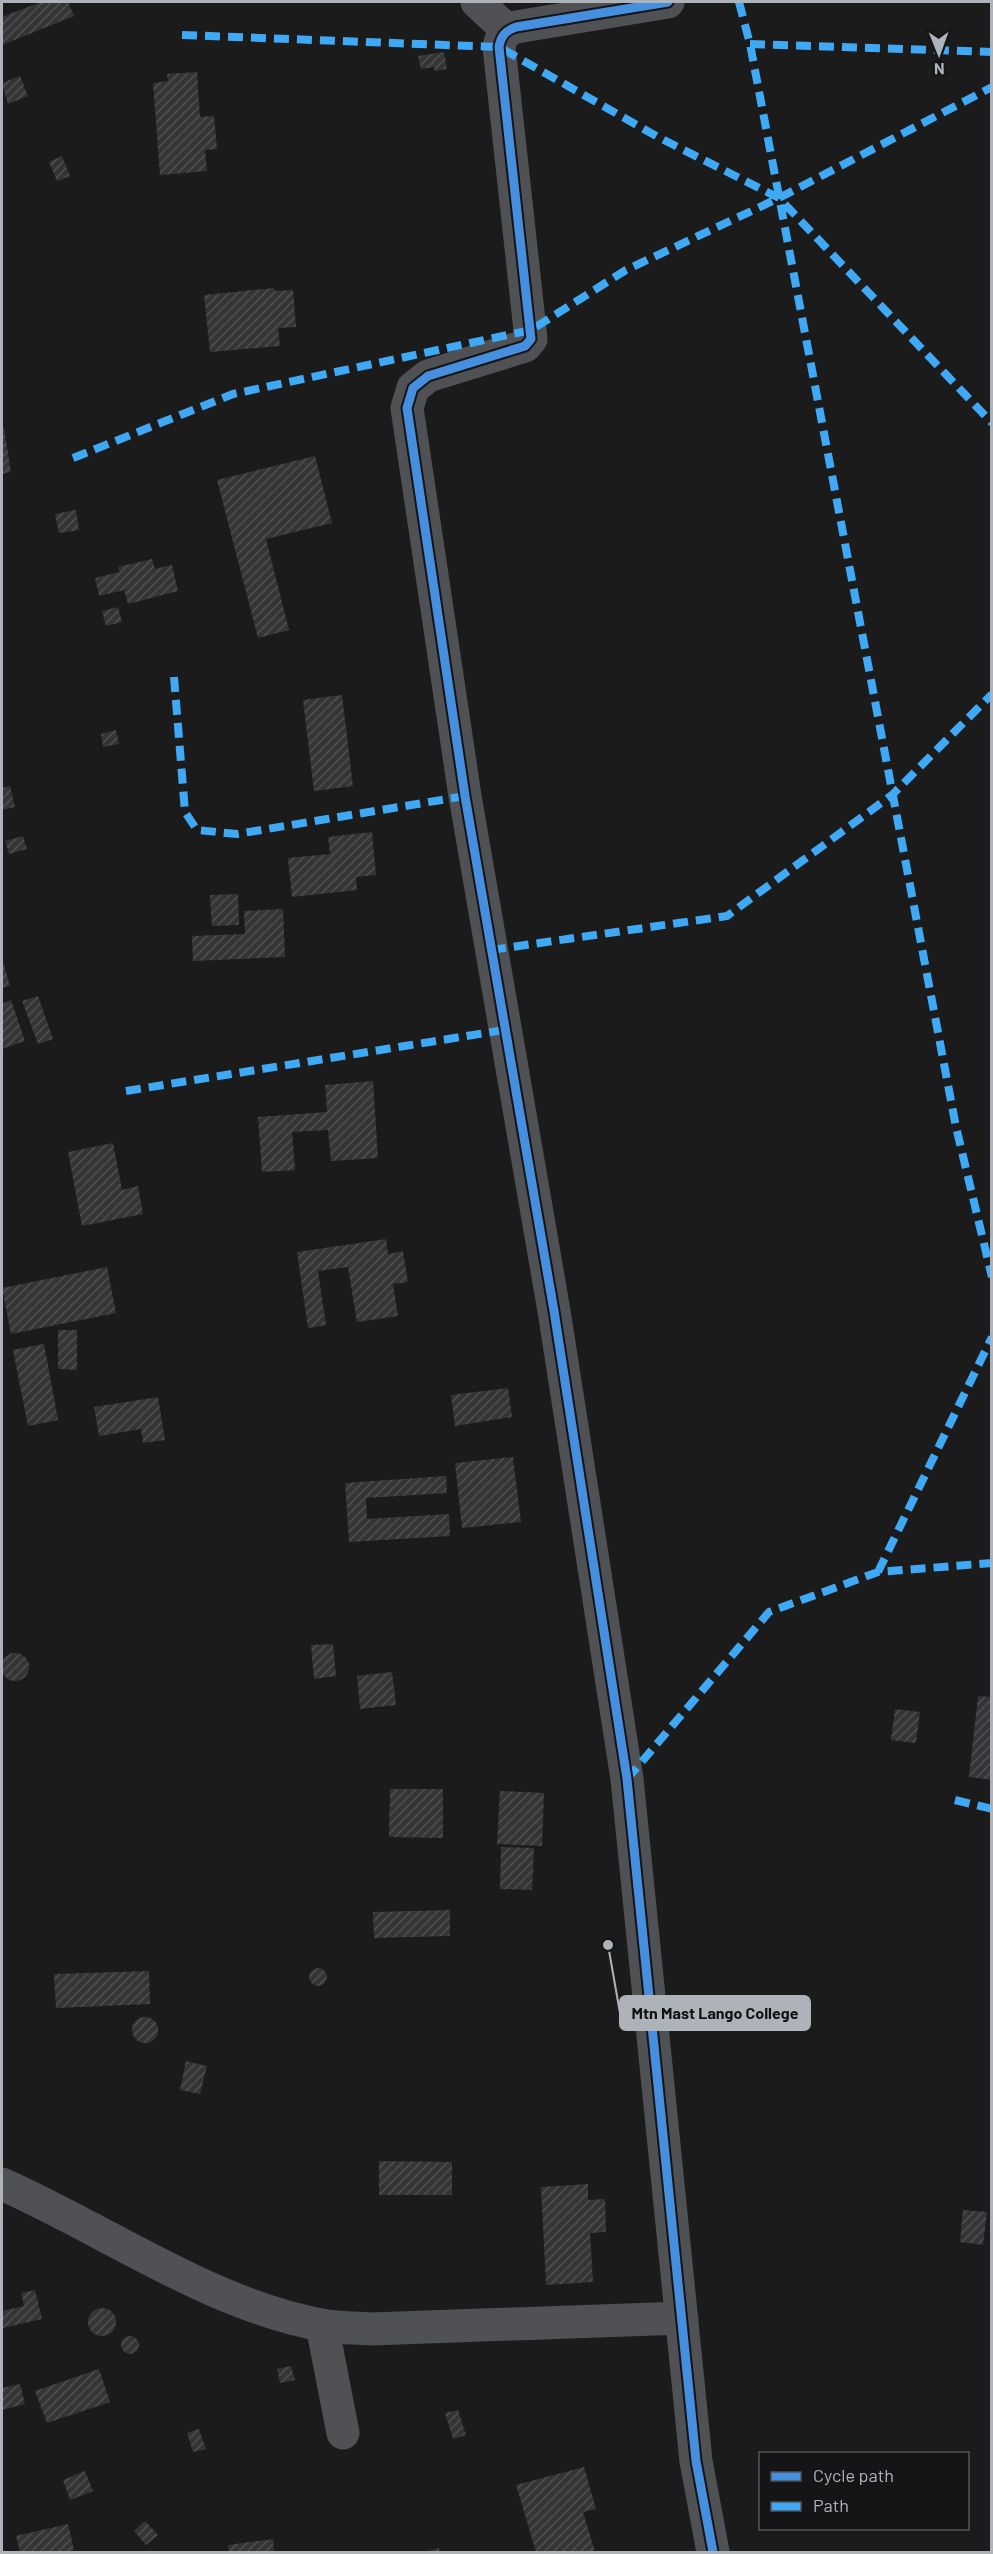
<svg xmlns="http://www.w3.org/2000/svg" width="993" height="2554" font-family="Barlow,sans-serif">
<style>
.building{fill:url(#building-hatch)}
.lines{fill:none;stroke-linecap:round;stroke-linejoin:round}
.minor{stroke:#505154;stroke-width:33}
.quiet{stroke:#3fa9f5;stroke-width:8;stroke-dasharray:15 8;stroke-linecap:butt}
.cycleway-casing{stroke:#151517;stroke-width:13}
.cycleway{stroke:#468fdf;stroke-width:9}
.leader{fill:none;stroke:#aeb3ba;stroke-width:2}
.callout-dot{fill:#aeb3ba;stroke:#151517;stroke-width:2}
.callout{fill:#aeb3ba;stroke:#aeb3ba;stroke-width:2}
.callout-label{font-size:16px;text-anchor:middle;font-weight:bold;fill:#111}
</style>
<defs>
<pattern id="building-hatch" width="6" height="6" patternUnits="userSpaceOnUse" patternTransform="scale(1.5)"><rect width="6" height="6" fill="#353536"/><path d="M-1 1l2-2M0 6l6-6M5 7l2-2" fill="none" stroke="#505051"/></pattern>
</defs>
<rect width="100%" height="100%" fill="#1b1b1b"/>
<path class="building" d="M41 2H68L74 16 2 45V17Z
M444 52 447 69 435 71 434 67 421 69 418 56Z
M197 72 200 117 214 116 217 149 205 150 207 171 160 175 153 83 168 81 167 74Z
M20 76 28 96 8 104 2 83Z
M62 156 70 176 57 181 49 162Z
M274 288 275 291 293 290 296 327 278 328 280 346 210 352 204 295Z
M4 428 11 472 2 474V429Z
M315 456 332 523 266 539 289 630 258 638 217 480Z
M76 510 79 530 59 533 55 514Z
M152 559 155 569 172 565 178 591 128 604 124 590 99 596 95 578 120 572 118 567Z
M118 607 122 622 106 626 102 611Z
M342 695 353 786 314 791 303 700Z
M116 730 119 744 103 747 101 734Z
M10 786 15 807 2 810V788Z
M372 832 376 875 356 877 357 890 292 897 288 858 330 854 328 837Z
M23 836 27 849 9 854 5 841Z
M238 894 239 925 212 926 210 895Z
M283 909 285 957 193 961 192 936 245 934 244 911Z
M2 958 10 986 2 988Z
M38 996 53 1039 38 1044 22 1001Z
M11 1000 25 1041 2 1049V1004Z
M373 1081 378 1158 331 1161 328 1130 292 1132 295 1170 262 1172 258 1117 327 1112 325 1085Z
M113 1143 122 1190 138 1186 143 1214 82 1226 68 1152Z
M386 1239 388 1254 403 1251 408 1282 393 1284 398 1316 357 1322 348 1267 318 1271 326 1325 308 1328 297 1252Z
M107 1267 116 1313 11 1334 2 1288Z
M58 1330H77V1370L58 1369Z
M44 1344 58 1420 28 1426 13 1350Z
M508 1388 512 1417 455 1426 451 1395Z
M158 1397 165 1440 143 1443 141 1429 99 1436 94 1407Z
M513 1457 521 1522 462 1528 455 1463Z
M446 1476 447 1493 366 1498 367 1519 449 1514 450 1536 349 1542 345 1483Z
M333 1644 336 1676 314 1679 311 1645Z
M1 1667a14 14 0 1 1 28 0a14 14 0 1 1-28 0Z
M392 1672 396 1705 360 1709 357 1676Z
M978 1696 992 1697V1780L969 1777Z
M895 1709 920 1712 916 1743 891 1740Z
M390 1789H443V1838L389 1837Z
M500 1791 544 1793 542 1846 497 1844Z
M501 1847 534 1848 532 1890 500 1889Z
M450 1910V1936L374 1938 373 1912Z
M309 1977a9 9 0 1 1 18 0a9 9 0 1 1-18 0Z
M149 1971 150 2004 56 2008 54 1974Z
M132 2030a13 13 0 1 1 26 0a13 13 0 1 1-26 0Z
M186 2061 207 2066 200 2094 180 2090Z
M379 2161 452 2162V2195H379Z
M588 2184V2200L605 2199 606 2232 590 2233 593 2282 546 2285 541 2187Z
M963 2210 987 2212 983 2245 960 2242Z
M35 2290 42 2319 3 2328 2 2311 24 2306 21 2293Z
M88 2322a14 14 0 1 1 28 0a14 14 0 1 1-28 0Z
M121 2345a9 9 0 1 1 18 0a9 9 0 1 1-18 0Z
M291 2366 295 2380 280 2383 277 2369Z
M99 2369 110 2402 47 2423 35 2391Z
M20 2384 25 2404 2 2410V2388Z
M458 2410 466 2435 453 2439 445 2413Z
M199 2429 206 2449 193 2452 187 2433Z
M584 2467 596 2509 583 2512 595 2552H536L516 2485Z
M85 2471 93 2491 70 2500 63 2480Z
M145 2521 158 2535 146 2545 134 2531Z
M68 2524 74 2550 62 2552H20L16 2536Z
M273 2539 274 2552H229L228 2545Z
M439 2548 440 2552H425Z"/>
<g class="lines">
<path class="minor" d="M477 2 507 30
M668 2 516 27C505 31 501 36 499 47L531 339 525 346 428 376 413 388 407 408 465 796 554 1311 627 1779 696 2461 713 2552
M2 2184C106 2230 209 2304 321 2325 337 2328 355 2328 371 2329L682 2318
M322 2325 343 2433"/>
<path class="quiet" d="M739 2 750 44 956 1127 992 1277
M182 35 499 47 658 137 779 198 992 423
M750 44 992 52
M73 458 233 394 531 330 626 270 779 198 992 87
M174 677 185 812 197 830 237 834 465 796
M491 950 727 916 892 795 992 694
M126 1091 504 1030
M878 1572 992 1337
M627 1779 769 1612 878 1572 992 1563
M955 1800 992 1809"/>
<defs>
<path id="cycleway" d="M668 2 516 27C505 31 501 36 499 47L531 339 525 346 428 376 413 388 407 408 465 796 554 1311 627 1779 696 2461 713 2552"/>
</defs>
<use href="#cycleway" class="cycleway-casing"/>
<use href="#cycleway" class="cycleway"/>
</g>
<path class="leader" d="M608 1945L620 2013"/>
<circle class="callout-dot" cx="608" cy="1945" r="6"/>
<rect class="callout" x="620" y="1996" width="190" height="34" rx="6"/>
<g class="callout-label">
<text x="715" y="2019">Mtn Mast Lango College</text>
</g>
<rect width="993" height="2554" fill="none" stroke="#aeb3ba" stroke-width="6"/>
<rect x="759" y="2452" width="210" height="78" fill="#151517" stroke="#525458" stroke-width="1.5"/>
<rect x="771" y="2472" width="30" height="9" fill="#468fdf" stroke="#525458" stroke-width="1.5"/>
<text x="813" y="2482" font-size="18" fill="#aeb3ba">Cycle path</text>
<rect x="771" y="2502" width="30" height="9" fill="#3fa9f5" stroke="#525458" stroke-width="1.5"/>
<text x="813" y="2512" font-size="18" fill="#aeb3ba">Path</text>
<g transform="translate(939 54) rotate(179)" stroke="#151517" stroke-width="4.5" paint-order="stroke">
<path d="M0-4.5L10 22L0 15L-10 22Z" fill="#aeb3ba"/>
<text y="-9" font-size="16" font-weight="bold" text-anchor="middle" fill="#aeb3ba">N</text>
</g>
</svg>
